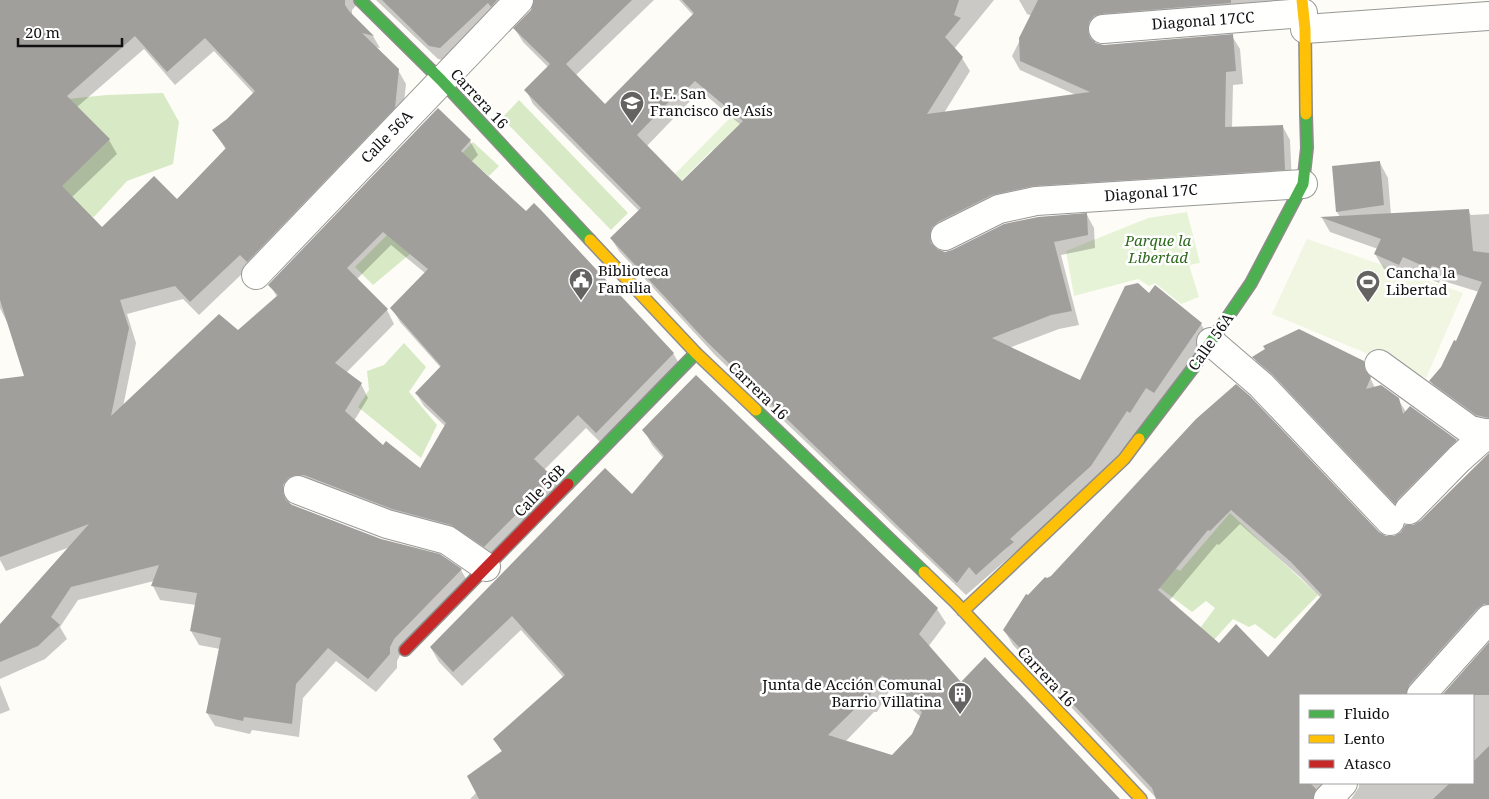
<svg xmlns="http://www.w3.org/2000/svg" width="1489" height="799" font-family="'Noto Serif',serif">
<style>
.green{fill:#e7f3d7}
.forest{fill:#d8eac5}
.pitch{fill:#f0f6e1}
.shadow{fill:#0003;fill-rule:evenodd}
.building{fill:#a19f9c;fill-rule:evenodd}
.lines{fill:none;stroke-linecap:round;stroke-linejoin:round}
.street-casing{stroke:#979795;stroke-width:30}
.fast-casing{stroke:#8e8d8b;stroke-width:14}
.slow-casing{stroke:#8e8d8b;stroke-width:14}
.jam-casing{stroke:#8e8d8b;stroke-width:14}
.street{stroke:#fffffe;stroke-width:28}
.fast{stroke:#4caf50;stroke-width:11}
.slow{stroke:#ffc107;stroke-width:11}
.jam{stroke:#c62828;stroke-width:11}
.labels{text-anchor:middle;stroke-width:5;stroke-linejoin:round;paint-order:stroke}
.street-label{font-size:15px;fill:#111;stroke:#fff}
.poi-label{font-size:15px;fill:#111;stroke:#fff;text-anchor:start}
.park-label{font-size:15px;font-style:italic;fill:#2f6b1f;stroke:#fff}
</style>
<rect width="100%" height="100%" fill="#fdfcf7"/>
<path class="green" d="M732 116 755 137 733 171 712 150 669 193 663 186Z
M1187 212 1200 263 1189 265 1199 297 1181 304 1155 283 1149 286 1138 279 1074 296 1066 251 1148 218Z"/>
<path class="forest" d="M163 93 179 122 173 164 127 181 94 217 61 209 47 101 107 95Z
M519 100 628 213 611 230 502 118Z
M473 142 499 166 489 176 482 170 475 177 415 201Z
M395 227 416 249 373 285 355 267Z
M404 343 426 367 409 392 437 425 421 458 358 407 369 390 367 371 384 365Z
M1230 513 1318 595 1275 639 1255 624 1249 627 1233 619 1178 679 1183 651 1215 608 1206 601 1192 612 1156 585 1164 561 1180 571Z"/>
<path class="pitch" d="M1307 239 1463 293 1426 378 1272 314Z"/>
<path class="shadow" d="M0 0H361L352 10V16L373 36 380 48 374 47 398 70 406 84 402 121 199 315 183 299 127 314 136 343 123 407 238 332 277 297 270 285 438 109 470 141 478 155 471 162 673 353 681 367 604 446 586 428 544 470 552 477 560 491 492 560 290 499V504L381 540 440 556 461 570 469 584 401 653 397 661V668L376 692 336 661 303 698 299 737 252 730 250 734 215 726 207 713 220 649 199 645 191 631 196 605 160 600 153 586 154 581 78 600 60 627 67 639 45 659 0 679V627L70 547 6 571 0 560V380L26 377 10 328 0 308ZM144 49 175 85 214 51 254 94 228 120 214 130 226 150 177 201 102 228 72 197 117 154 109 140 77 107ZM391 245 425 273 392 308 400 322 441 368 416 393 424 406 446 427 421 470 383 447 354 421 368 398 361 384 346 373 394 324 387 310 356 280Z
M376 0H520L448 61 438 59Z
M535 0H654L576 75 605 105 694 16 679 0H994L954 49 962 58 970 71 944 113 1076 95 1020 70 1012 56 1032 16 1027 14 1019 0H1290L1291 12 1096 36 1095 44 1104 46 1232 36 1240 49 1243 84 1233 85 1232 128 1283 127 1290 140 1292 183 1041 199 940 241 937 249 944 253 1087 215 1094 228 1095 248 1061 255 1079 325 1059 329 1009 348 1080 382 1149 294 1201 324 1209 338 1099 480 966 595 716 356 619 251 611 238 639 211 533 104 526 90 548 67 523 42 515 29 531 12ZM703 93 741 125 682 183 646 147 693 98 695 101Z
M1380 163 1388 178 1391 215 1468 211 1471 215 1489 214V430L1439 396 1431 381 1442 368 1457 342 1479 292 1440 280 1439 283 1411 271 1408 278 1384 269 1375 254 1378 249 1330 232 1322 218 1340 217 1337 212Z
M1254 357 1363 362 1375 388 1398 399 1406 412 1456 441 1463 453 1403 515 1261 370Z
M1196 420 1386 537H1394L1421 522 1489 456V621L1421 695H1300V783H1347L1328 799H1157L1013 645 1004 630 1028 597 1052 576ZM1240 524 1300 577 1321 598 1268 659 1219 645 1169 601 1217 544 1219 545Z
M644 430 937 609 946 623 928 647 961 684 1118 799H470L477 792 502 752 495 739 564 678 521 630 462 686 439 662 431 648 632 496 664 459 652 445ZM891 688 908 706 921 717 913 735 892 756 845 742 874 712H877Z
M1489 644V799H1351L1359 787V784L1357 783H1473V695H1443Z
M0 685 10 710 0 714Z"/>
<path class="building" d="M0 0H345V5L349 11 374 36 362 33 399 69 395 108 247 262 240 255 190 302 175 286 120 300 129 328 111 416 219 314 238 330 278 295 268 285 438 108 471 140 461 151 526 211 534 203 541 210 674 353 596 433 578 415 534 459 553 477 484 547 451 525 392 509 304 475H295L288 478 283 485V493L286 500 292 505 381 539 440 554 462 569 394 639 390 647V654L368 679 328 648 296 684 292 724 244 717 243 721 206 713 221 638 190 631 197 593 151 586 159 565 71 587 51 617 60 625 38 646 0 662V624L89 524 0 557V379L24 376 0 300ZM135 36 167 72 205 38 255 91 227 119 212 130 226 148 177 199 154 176 102 227 62 186 110 139 67 96ZM383 232 428 269 390 308 441 366 415 393 446 423 420 468 386 441 383 445 345 411 362 383 335 363 388 309 347 268Z
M382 0H497L491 7 488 3 440 48 429 46Z
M534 0H632L566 64 605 104 694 13 682 0H959L954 15 961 18 945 37 963 57 927 114 1090 92 1020 61 1019 38 1038 0H1231V3L1101 14 1094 16 1089 22 1088 31 1090 38 1096 43 1104 45 1233 34 1236 71 1226 72 1225 127 1283 125 1285 170 1033 186 992 195 938 222 932 227 930 235 931 243 937 249 945 252 952 250 1004 224 1038 217 1087 213 1088 235 1054 242 1072 311 1051 315 992 338 1080 380 1125 286 1138 283 1149 293 1155 285 1202 323 1154 393 1146 388 1130 413 1127 411 1091 466 1010 539 1014 542 1004 550 976 575 969 567 957 583 707 342 610 238 641 208 524 90 550 64 513 28 531 10ZM695 81 743 121 682 181 637 135 684 86 687 89Z
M1380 161 1384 205 1336 212 1332 166Z
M1469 209 1473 251 1489 253V418L1476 415 1429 381 1441 367 1454 340 1456 341 1482 282 1432 266 1430 269 1403 257 1399 265 1374 254 1381 239 1320 217Z
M1299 329 1364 361 1365 370 1371 377 1366 389 1381 385 1399 398 1403 414 1410 406 1457 440 1398 499 1395 504 1272 374 1252 357 1265 349 1263 346Z
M696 375 938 608 919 634 961 682 985 657 1120 799H479L467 776 502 751 493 739 565 675 512 616 453 672 430 647 605 468 632 494 664 456 642 430ZM882 675 898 692 922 712 912 734 892 755 828 735 866 698 869 697Z
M1236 384 1250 396 1379 532 1386 536H1394L1401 532 1405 525H1413L1420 521 1489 453V604H1484L1477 609 1409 685 1406 695H1300V783H1310L1316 789 1313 799H1156L1152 788 1003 630 1026 594 1028 595 1045 577 1047 578 1051 576 1196 419ZM1231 510 1291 562 1322 595 1268 657 1236 624 1219 643 1158 590 1208 530 1210 531Z
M1489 642V695H1442Z
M1489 746V799H1433L1450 783H1473V762Z"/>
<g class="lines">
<defs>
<path id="street" d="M1103 29 1303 13
M1305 29 1489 16
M945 236 999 209 1036 201 1303 184
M256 275 519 0
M1211 342 1261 385 1390 521
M1379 364 1470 430 1489 434
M298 490 387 524 447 540 486 567
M1409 510 1459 459 1488 433
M1421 695 1489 619
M1328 799 1343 783"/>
<path id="fast" d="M360 0 441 80 590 240
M756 410 924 572
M1139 439 1193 368 1251 283 1303 184 1307 148 1306 114
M568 484 696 353"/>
<path id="slow" d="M1302 0 1305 29 1306 114
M590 240 696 353 756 410
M924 572 955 602 1141 799
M963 611 1124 459 1139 439"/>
<path id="jam" d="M405 650 568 484"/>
</defs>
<use href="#street" class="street-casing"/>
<use href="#fast" class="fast-casing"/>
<use href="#slow" class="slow-casing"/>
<use href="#jam" class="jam-casing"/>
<use href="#street" class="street"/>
<use href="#fast" class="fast"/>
<use href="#slow" class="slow"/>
<use href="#jam" class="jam"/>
</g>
<defs>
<symbol id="school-pin" viewBox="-11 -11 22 30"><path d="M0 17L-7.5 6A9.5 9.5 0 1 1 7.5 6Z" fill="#646362" stroke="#fff"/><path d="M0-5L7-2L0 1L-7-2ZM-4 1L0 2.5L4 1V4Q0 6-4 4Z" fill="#fff"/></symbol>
<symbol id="civic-pin" viewBox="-11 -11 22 30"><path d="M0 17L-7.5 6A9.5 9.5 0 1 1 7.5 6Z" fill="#646362" stroke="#fff"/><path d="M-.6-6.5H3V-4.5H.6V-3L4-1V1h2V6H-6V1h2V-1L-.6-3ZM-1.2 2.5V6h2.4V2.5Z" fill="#fff"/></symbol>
<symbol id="stadium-pin" viewBox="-11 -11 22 30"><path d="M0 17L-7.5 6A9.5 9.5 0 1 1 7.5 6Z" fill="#646362" stroke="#fff"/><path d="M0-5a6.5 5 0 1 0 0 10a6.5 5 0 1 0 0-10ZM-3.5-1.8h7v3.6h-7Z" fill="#fff"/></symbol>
<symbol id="building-pin" viewBox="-11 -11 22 30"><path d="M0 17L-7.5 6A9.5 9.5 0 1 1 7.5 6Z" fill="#646362" stroke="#fff"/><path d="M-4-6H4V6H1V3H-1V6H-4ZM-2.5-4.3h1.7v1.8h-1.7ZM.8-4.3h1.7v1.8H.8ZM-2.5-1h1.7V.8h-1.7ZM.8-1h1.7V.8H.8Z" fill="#fff"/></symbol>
</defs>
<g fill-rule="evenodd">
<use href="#school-pin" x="618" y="89" width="28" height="38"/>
<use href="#civic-pin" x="567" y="266" width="28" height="38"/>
<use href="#stadium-pin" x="1354" y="268" width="28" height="38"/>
<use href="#building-pin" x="946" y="680" width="28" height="38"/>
</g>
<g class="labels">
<g class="street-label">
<text transform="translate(1203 21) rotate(-4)" y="5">Diagonal 17CC</text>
<text transform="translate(479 99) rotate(47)" y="5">Carrera 16</text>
<text transform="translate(387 137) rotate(-46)" y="5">Calle 56A</text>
<text transform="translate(1151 193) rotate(-4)" y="5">Diagonal 17C</text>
<text transform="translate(1211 342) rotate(-55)" y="5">Calle 56A</text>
<text transform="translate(758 391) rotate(44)" y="5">Carrera 16</text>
<text transform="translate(540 491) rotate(-46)" y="5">Calle 56B</text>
<text transform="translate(1046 677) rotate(47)" y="5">Carrera 16</text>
</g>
<g class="poi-label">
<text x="650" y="99">I. E. San<tspan x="650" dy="17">Francisco de Asís</tspan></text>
<text x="598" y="276">Biblioteca<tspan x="598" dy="17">Familia</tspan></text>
<text x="1386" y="278">Cancha la<tspan x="1386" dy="17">Libertad</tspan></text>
<text x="942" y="690" text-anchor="end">Junta de Acción Comunal<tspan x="942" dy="17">Barrio Villatina</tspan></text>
</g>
<g class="park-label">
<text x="1158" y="246">Parque la<tspan x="1158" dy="17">Libertad</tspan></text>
</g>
</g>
<rect x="1299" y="694" width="175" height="90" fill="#ffffff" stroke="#a0a0a0"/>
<rect x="1309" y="710" width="25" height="8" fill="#4caf50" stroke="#a0a0a0"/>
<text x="1344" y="719" font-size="15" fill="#111111">Fluido</text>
<rect x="1309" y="735" width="25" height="8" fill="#ffc107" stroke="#a0a0a0"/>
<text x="1344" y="744" font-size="15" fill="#111111">Lento</text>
<rect x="1309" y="760" width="25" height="8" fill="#c62828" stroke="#a0a0a0"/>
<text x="1344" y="769" font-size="15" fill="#111111">Atasco</text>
<path d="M18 38v8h104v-8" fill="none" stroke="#111111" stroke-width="2.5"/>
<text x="25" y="38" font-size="15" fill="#111111" stroke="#ffffff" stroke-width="4" paint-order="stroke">20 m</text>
</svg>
